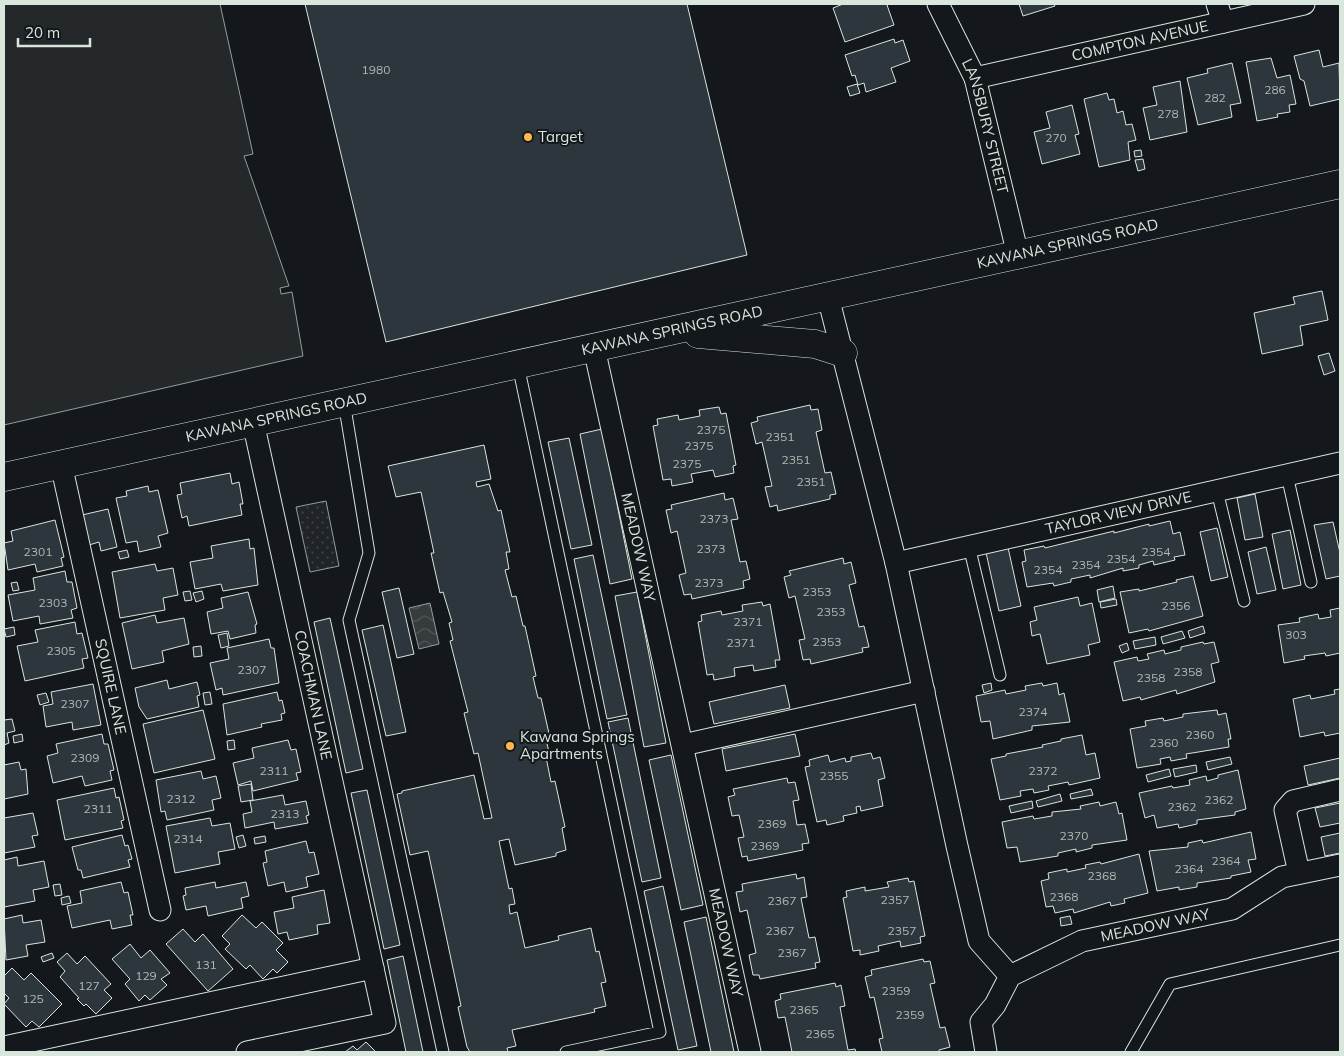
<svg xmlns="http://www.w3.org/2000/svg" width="1344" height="1056" font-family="Mulish,sans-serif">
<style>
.park{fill:url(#park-dots);stroke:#939e99}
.parking{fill:#24282b;stroke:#939e99}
.water{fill:url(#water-waves);stroke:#939e99}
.building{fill:#2c363c;stroke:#d8e6dc}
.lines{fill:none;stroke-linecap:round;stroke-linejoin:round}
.lane-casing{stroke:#d8e6dc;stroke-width:13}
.street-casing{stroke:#d8e6dc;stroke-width:23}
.secondary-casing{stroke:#d8e6dc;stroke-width:29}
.lane{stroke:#14181c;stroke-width:11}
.street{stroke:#14181c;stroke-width:21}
.secondary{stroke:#14181c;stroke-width:28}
.poi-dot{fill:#ffb74d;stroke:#14181c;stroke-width:2}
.labels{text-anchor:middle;stroke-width:4;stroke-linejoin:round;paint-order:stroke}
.number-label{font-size:12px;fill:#adbab4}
.street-label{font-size:15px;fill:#d8e6dc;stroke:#14181c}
.poi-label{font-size:15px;fill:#d8e6dc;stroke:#14181c;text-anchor:start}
</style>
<defs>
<pattern id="park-dots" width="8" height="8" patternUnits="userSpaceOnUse" patternTransform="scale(1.25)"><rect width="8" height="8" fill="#202428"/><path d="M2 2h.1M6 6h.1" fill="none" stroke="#404447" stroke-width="1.8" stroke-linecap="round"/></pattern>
<pattern id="water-waves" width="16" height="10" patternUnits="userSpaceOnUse" patternTransform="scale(1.25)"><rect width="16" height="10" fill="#363b3e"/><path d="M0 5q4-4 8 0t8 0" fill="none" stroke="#525759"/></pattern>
</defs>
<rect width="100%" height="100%" fill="#14181c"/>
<path class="park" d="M326 501 339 566 310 572 296 507Z"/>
<path class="parking" d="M4 4H220L253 154 244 156 289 286 280 288 281 294 292 292 303 356 4 425Z"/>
<path class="water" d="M430 603 439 644 419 649 409 608Z"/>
<path class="building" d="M305 4H687L747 255 386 342Z
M843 4H890L887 5 894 25 845 42 833 8Z
M1019 4H1054L1055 6 1023 16Z
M894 39 895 43 903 40 910 61 891 68 896 82 866 92 864 83 858 85 855 75 852 76 845 55Z
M1319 50 1323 67 1339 63 1340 99 1310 106 1304 81 1300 79 1294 56Z
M1271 58 1277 78 1290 75 1296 104 1289 105 1290 112 1277 114 1278 117 1257 121 1246 62Z
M1232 63 1241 103 1230 105 1232 117 1198 125 1187 78 1208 73 1207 69Z
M1180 81 1187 132 1150 140 1143 108 1157 105 1153 87Z
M857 84 860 93 850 96 847 87Z
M1107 93 1109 100 1114 99 1117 113 1123 111 1126 125 1132 124 1136 140 1128 142 1130 160 1099 167 1084 99Z
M1072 105 1079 134 1075 135 1080 154 1042 164 1034 132 1050 128 1046 112Z
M1141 150 1142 156 1135 157 1134 151Z
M1143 159 1145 169 1138 171 1135 160Z
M1322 291 1328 320 1300 326 1303 345 1262 354 1254 313 1295 304 1293 297Z
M1329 353 1335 371 1324 375 1318 356Z
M810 405 811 410 818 409 822 430 816 432 825 473 831 472 836 494 830 495V499L778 511 777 505 770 507 765 487 772 486 762 442 756 444 751 423 758 421 757 417Z
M719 407 721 414 726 413 736 465 733 466 734 473 715 477 713 470 691 474 693 482 672 486 671 479 663 480 653 426 658 425 657 419 678 415 679 420 700 416 699 410Z
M602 429 632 579 610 584 580 434Z
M569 438 592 545 571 549 548 442Z
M484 445 491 479 476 482 477 487 489 484 498 511 501 510 510 552H506L509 569 505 570 512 597 516 596 523 626H525L536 676 533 677 538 698H541L550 738 546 739 550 757H546L551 782 555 781 565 827 562 828 566 850 556 853V856L515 865 509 839 499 841 509 889 512 888 515 904 509 905 510 914 517 912 525 948 559 940 558 936 591 928 596 952 599 951 606 982 601 983 606 1006 594 1009 595 1012 512 1030 516 1046 507 1048 508 1052H470L467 1047 458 1007 461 1006 428 851 410 855 397 794 402 793V791L474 775 484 819 492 818 478 753 474 754 464 713 468 712 450 641 453 640 449 623 452 622 443 592 440 593 431 553H434L421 492 396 497 388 466Z
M230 473 232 484 239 482 243 504H240L242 515 189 526 187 516 182 518 177 495 182 494 180 483Z
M148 486 149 492 158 490 168 533 158 536 161 547 139 552 137 541 126 543 116 498 127 496 126 491Z
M724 493 725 500 733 498 738 519 731 520 740 562 746 561 750 579 743 581 744 588 692 599 691 594 684 595 679 575 686 573 677 531 671 533 666 510 672 509 671 505Z
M1255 494 1263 537 1245 540 1237 498Z
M108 509 117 547 101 551 99 542 89 545 82 515Z
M55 520 64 557 61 558 63 566 37 572 35 564 8 570 4 543 13 541 11 531Z
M1170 521 1173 534 1180 532 1185 555 1174 557 1175 560 1154 565 1153 561 1139 565V568L1123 571V568L1090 578V575L1071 579V582L1054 586 1053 583 1027 587 1022 562 1026 561 1024 550 1044 546 1045 548 1114 531V533L1149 524V526Z
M1333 522 1340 553V576L1326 579 1314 525Z
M1217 528 1228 577 1211 581 1200 532Z
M1290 530 1301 585 1283 589 1272 534Z
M249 539 250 549 254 548 258 585 223 591 221 584 195 589 190 562 213 558 211 546Z
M1007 543 1021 606 999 611 985 548Z
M1266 547 1276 590 1257 594 1248 552Z
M127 550 129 557 120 559 118 552Z
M593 555 627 715 607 719 574 559Z
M843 558 844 564 851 562 856 583 849 585 859 627 864 626 869 647 862 648 863 652 811 664 810 659 803 660 799 640 805 639 795 596 789 598 784 577 791 575 789 571Z
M155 564 157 571 173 568 178 595 163 598 165 610 120 618 112 572Z
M65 571 67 582H72L77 608 71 610 73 618 40 624 39 616 13 621 8 595 35 590 33 578Z
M1193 576 1203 616 1149 631 1148 629 1129 633 1120 592 1139 589V591L1177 582 1176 580Z
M17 582 19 590 13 591 11 583Z
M1113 586 1115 598 1099 602 1097 590Z
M399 588 414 654 397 658 382 592Z
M190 591 192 600 185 601 183 592Z
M202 591 204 599 196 602 193 593Z
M248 592 257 624 255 625 256 633 230 639 228 631 211 634 207 612 223 608 221 598Z
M637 592 666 743 644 747 615 596Z
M1078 597 1080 606 1092 603 1100 642 1088 645 1090 655 1047 664 1040 634 1032 636 1030 622 1037 620 1034 607Z
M1116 599 1117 605 1101 608 1100 602Z
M762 602 763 606 770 604 780 660H775L776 667 754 671 753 665 734 668 735 676 714 680 713 674 707 675 698 622 702 621 701 615 721 611 722 615 743 611 742 605Z
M1340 608V653L1326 656 1325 653 1304 656 1305 659 1284 663 1278 625 1300 622 1299 618 1318 614 1319 619 1331 617 1330 610Z
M155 615 157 623 184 618 189 644 162 651 164 662 132 669 122 623Z
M330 618 363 769 346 773 314 622Z
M75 622 77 634 82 633 88 658 82 659 84 668 25 681 17 646 38 642 35 630Z
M383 625 406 732 386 736 362 630Z
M1203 626 1205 633 1190 638 1188 631Z
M14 627 15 635 6 637 4 629Z
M1182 631 1185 638 1163 644 1161 637Z
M227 633 229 646 221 648 218 635Z
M1155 637 1156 645 1135 649 1133 641Z
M269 639 271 648H274L279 683 223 695 222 688 216 690 210 663 229 659 227 648Z
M1203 642 1204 644 1214 642 1219 662 1211 664 1215 682 1177 694 1176 690 1141 700 1140 697 1123 701 1114 662 1137 657 1138 661 1149 659 1147 654 1164 650 1165 654 1181 650V647Z
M1127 643 1129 650 1122 653 1119 646Z
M201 646 202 656 194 657 193 647Z
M167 680 169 689 197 682 200 695 197 696 199 707 147 719 139 707 135 688Z
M991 683 992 690 984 693 982 685Z
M1042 683 1043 686 1057 683 1059 695 1064 693 1070 722 1032 726V730L993 739 990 721 981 722 976 696 1005 690 1006 694 1026 690 1025 686Z
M93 684 101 725 73 730 72 722 46 727 43 706 53 704 51 692Z
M785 685 790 708 714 724 709 702Z
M1340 689V733L1325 736 1324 732 1300 737 1293 699 1310 695 1311 699 1335 694 1334 690Z
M210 692 212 704 205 705 203 693Z
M277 692 279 701 282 700 285 713 281 714 282 720 261 724 262 727 227 735 223 704Z
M46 693 49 702 40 705 37 695Z
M203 710 215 759 154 773 143 724Z
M1217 710 1218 715 1226 713 1231 739H1228L1229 747 1186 754 1187 758 1171 761 1170 757 1160 759 1161 764 1137 768 1130 729 1146 726 1145 721 1163 718 1164 721 1183 717V714Z
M628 718 661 878 642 882 608 722Z
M12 719 15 731 7 733 9 743 4 745V720Z
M22 734 23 741 14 743 13 736Z
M102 734 104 744H108L114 770 110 771 112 780 85 786 82 776 53 783 47 756 58 753 56 744Z
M795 734 800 756 726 771 722 749Z
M1082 735 1086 755 1095 753 1100 778 1069 785 1068 782 1048 786 1049 790 1034 793 1033 789 1020 791 1021 796 1000 800 991 759 1006 756V754L1043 747 1042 745 1061 741V739Z
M234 740 235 749 228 750 227 741Z
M288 740 291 750 296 749 301 772 296 773 298 780 253 791 251 781 238 785 233 763 254 758 252 748Z
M871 753 873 759 880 757 885 778 878 780 883 806 861 811 860 806 856 807 857 813 843 816 844 821 827 825 826 820 817 822 805 767 810 766 809 760 828 755 830 762 845 758 846 762 851 761V757Z
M671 755 703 905 681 910 649 760Z
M1230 757 1232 764 1208 770 1206 762Z
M1340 758V778L1308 785 1304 766Z
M19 762 21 770 26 769 28 794 4 799V765Z
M1196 765 1197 772 1175 777 1173 769Z
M1169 769 1171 776 1148 782 1146 775Z
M1238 770 1246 809 1235 812V815L1197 820V824L1179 828 1178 824 1157 828 1154 815 1145 818 1139 793 1172 786 1173 788 1190 785 1189 780 1206 776 1207 781 1218 778V775Z
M201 771 203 779 216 776 221 798 212 800 214 810 167 820 165 811 161 812 156 780Z
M787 778 788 783 795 782 799 800 793 801 797 825 805 824 809 843 802 844 803 850 748 861 747 856 742 857 738 838 744 837 739 815 732 816 728 797 735 795 733 789Z
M251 784 253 800 241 802 238 786Z
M114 788 116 798 119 797 124 820 121 821 123 828 65 840 57 800Z
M1091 789 1093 795 1071 799 1070 794Z
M367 790 400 945 384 949 351 793Z
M1060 794 1062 801 1038 807 1036 801Z
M283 795 285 805 306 801 309 815 306 816 308 823 275 829 274 822 245 828 243 814 252 812 250 801Z
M1032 801 1033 808 1011 813 1009 806Z
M1099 802 1100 806 1116 802 1119 814 1122 813 1127 840 1092 845V848L1076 852V849L1058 853V856L1020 862 1017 847 1007 848 1002 822 1033 816 1034 819 1052 816V812L1081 809 1080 806Z
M1340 803V823L1320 827 1315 808Z
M33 813 38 835 32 836 35 847 4 853V818Z
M210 818 212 826 230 823 235 849 218 852 220 864 175 873 166 826Z
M1251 832 1256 859 1248 860 1251 872 1231 876V878L1197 883V887L1179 890V887L1157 891 1149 851 1188 847V843L1202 840 1203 843Z
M1340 833V853L1325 856 1321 837Z
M122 835 125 846 128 845 132 859 128 860 130 867 83 878 81 870H78L72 847Z
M243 835 246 846 239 848 236 837Z
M265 836 266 842 255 844 254 838Z
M306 841 309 853 314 852 319 874 306 877 308 887 286 892 284 882 268 886 263 863 267 862 265 851Z
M1139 854 1148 893 1124 899 1125 903 1111 906 1110 902 1074 913 1073 909 1055 913 1053 906 1046 907 1041 881 1049 879 1048 873 1067 869V872L1086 868 1085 865 1100 862 1101 864Z
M17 857 18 866 44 861 49 887 33 890 35 901 4 907V860Z
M796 874 797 879 804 877 807 897 801 898 809 938 815 937 820 962 815 963 816 968 760 979 759 975H753L749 955 756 953 747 910 740 912 736 892 743 891 742 884Z
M908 878 909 882 914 881 925 936 920 937 921 943 901 947 900 941 878 946 879 951 860 955V950L853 951 843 898 847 897 846 891 865 887V891L889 887 887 882Z
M121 882 124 893 128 892 133 915H130L132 925 112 929 110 920 72 928 67 906 82 903 80 891Z
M215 882 216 888 246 882 249 896 241 898 243 908 208 916 206 906 186 910 183 896 186 895 185 888Z
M60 884 62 895 55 896 53 885Z
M663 886 697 1046 678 1050 644 891Z
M324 890 330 923 317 925 318 934 289 940 287 932 278 934 274 912 294 908 292 897Z
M69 896 71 903 62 905 61 898Z
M22 915 23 923 41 920 45 942 26 945 28 956 6 960 4 919Z
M242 915 256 928 262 922 283 943 276 950 288 962 277 973 273 969 263 979 250 965 246 969 225 949 230 944 222 936Z
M1070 916 1072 924 1061 926 1060 918Z
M706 917 734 1052H711L684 922Z
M183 929 195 942 203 934 233 969 208 991 166 944Z
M130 944 141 958 150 950 170 973 161 979 167 985 150 1000 145 995 139 1001 125 984 130 979 112 959Z
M52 953 54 958 43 962 41 957Z
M67 953 77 964 85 956 111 984 104 990 112 998 96 1014 86 1004 84 1006 77 999 79 998 60 977 65 971 57 962Z
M403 956 423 1052H406L387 960Z
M923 959 924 962 930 961 935 983 930 984 940 1028 945 1027 950 1047 939 1050V1052H882L879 1039 883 1038 874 997 870 998 865 977 872 975 871 970Z
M12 968 24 980 31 973 62 1004 39 1027 32 1021 26 1027 4 1004 9 998 4 993V976Z
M835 983 836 987 841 985 845 1006 840 1007 848 1050 855 1049 856 1052H792L785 1017 778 1018 775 1001 781 999 780 994Z
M366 1042 376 1052H345L353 1046 357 1050Z"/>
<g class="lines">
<defs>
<path id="lane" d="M518 365 660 1032 566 1052
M344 402 369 553 349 620 443 1052
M1287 475 1311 582
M1217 491 1244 601
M969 546 1000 675
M1131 1052 1170 984 1340 945"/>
<g id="street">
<path id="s1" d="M938 4 975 78 1018 255"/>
<path d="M1217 4 1223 22"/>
<path id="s2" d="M975 78 1304 4"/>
<path d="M828 297 896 563 957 846 979 941 1010 976"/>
<path id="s3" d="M594 348 750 1052"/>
<path id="s4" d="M61 464 160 910"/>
<path id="s5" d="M896 563 1340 463"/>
<path d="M683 745 924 691"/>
<path d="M1299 873 1285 810 1293 801 1340 790"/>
<path d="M4 1047 373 968"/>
<path d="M247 1052 385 1023 253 422"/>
<path id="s6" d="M986 1052 981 1022 995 1005 1010 976 1082 941 1232 909 1282 877 1340 865"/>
</g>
<g id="secondary">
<path d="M698 334 815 344 843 353"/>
<path id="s7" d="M4 477 1340 184"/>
</g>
</defs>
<use href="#lane" class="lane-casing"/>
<use href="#street" class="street-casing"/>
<use href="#secondary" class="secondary-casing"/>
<use href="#lane" class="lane"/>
<use href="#street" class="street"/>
<use href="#secondary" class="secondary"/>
</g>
<g class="poi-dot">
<circle cx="528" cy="137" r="5"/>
<circle cx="510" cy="746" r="5"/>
</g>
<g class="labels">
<g class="number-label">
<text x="376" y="74">1980</text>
<text x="1275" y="94">286</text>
<text x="1215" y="102">282</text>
<text x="1168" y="118">278</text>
<text x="1056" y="142">270</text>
<text x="711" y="434">2375</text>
<text x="780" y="441">2351</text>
<text x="699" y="450">2375</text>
<text x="796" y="464">2351</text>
<text x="687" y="468">2375</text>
<text x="811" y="486">2351</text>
<text x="714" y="523">2373</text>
<text x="711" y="553">2373</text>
<text x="38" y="556">2301</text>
<text x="1156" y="556">2354</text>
<text x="1121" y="563">2354</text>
<text x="1086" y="569">2354</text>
<text x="1048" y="574">2354</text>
<text x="709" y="587">2373</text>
<text x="817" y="596">2353</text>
<text x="53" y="607">2303</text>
<text x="1176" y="610">2356</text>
<text x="831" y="616">2353</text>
<text x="748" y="626">2371</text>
<text x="1296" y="639">303</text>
<text x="827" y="646">2353</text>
<text x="741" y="647">2371</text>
<text x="61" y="655">2305</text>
<text x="252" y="674">2307</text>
<text x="1188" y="676">2358</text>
<text x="1151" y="682">2358</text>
<text x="75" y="708">2307</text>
<text x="1033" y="716">2374</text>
<text x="1200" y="739">2360</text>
<text x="1164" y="747">2360</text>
<text x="85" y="762">2309</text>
<text x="274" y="775">2311</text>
<text x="1043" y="775">2372</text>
<text x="834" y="780">2355</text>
<text x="181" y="803">2312</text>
<text x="1219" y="804">2362</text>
<text x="1182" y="811">2362</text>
<text x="98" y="813">2311</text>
<text x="285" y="818">2313</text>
<text x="772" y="828">2369</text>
<text x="1074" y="840">2370</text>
<text x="188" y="843">2314</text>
<text x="765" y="850">2369</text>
<text x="1226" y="865">2364</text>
<text x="1189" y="873">2364</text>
<text x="1102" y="880">2368</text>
<text x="1064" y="901">2368</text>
<text x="895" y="904">2357</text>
<text x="782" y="905">2367</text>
<text x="780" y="935">2367</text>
<text x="902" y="935">2357</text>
<text x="792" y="957">2367</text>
<text x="206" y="969">131</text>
<text x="146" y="980">129</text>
<text x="89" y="990">127</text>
<text x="896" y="995">2359</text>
<text x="33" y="1003">125</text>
<text x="804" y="1014">2365</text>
<text x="910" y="1019">2359</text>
<text x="820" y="1038">2365</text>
</g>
<g class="street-label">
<text dy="5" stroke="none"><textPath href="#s2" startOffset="169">COMPTON AVENUE</textPath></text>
<text dy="5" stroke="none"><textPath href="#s1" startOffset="132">LANSBURY STREET</textPath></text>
<text dy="5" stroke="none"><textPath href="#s7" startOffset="1089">KAWANA SPRINGS ROAD</textPath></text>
<text dy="5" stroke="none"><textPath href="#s7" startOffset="684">KAWANA SPRINGS ROAD</textPath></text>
<text dy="5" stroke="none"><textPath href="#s7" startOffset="279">KAWANA SPRINGS ROAD</textPath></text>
<text dy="5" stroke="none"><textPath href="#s5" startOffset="228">TAYLOR VIEW DRIVE</textPath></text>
<text dy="5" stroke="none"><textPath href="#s3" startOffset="204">MEADOW WAY</textPath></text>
<text dy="5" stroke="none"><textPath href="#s4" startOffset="228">SQUIRE LANE</textPath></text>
<text transform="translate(313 695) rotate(78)" y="5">COACHMAN LANE</text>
<text dy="5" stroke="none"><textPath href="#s6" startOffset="240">MEADOW WAY</textPath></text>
<text dy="5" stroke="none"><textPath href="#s3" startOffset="609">MEADOW WAY</textPath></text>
</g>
<g class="poi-label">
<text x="538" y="142">Target</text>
<text x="520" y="742">Kawana Springs<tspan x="520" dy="17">Apartments</tspan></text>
</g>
</g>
<rect width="1344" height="1056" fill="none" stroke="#d8e6dc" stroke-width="10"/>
<path d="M18 38v8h72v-8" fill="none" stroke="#d8e6dc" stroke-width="2.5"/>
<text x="25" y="38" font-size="15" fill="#d8e6dc" stroke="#14181c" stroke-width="4" paint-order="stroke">20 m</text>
</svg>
